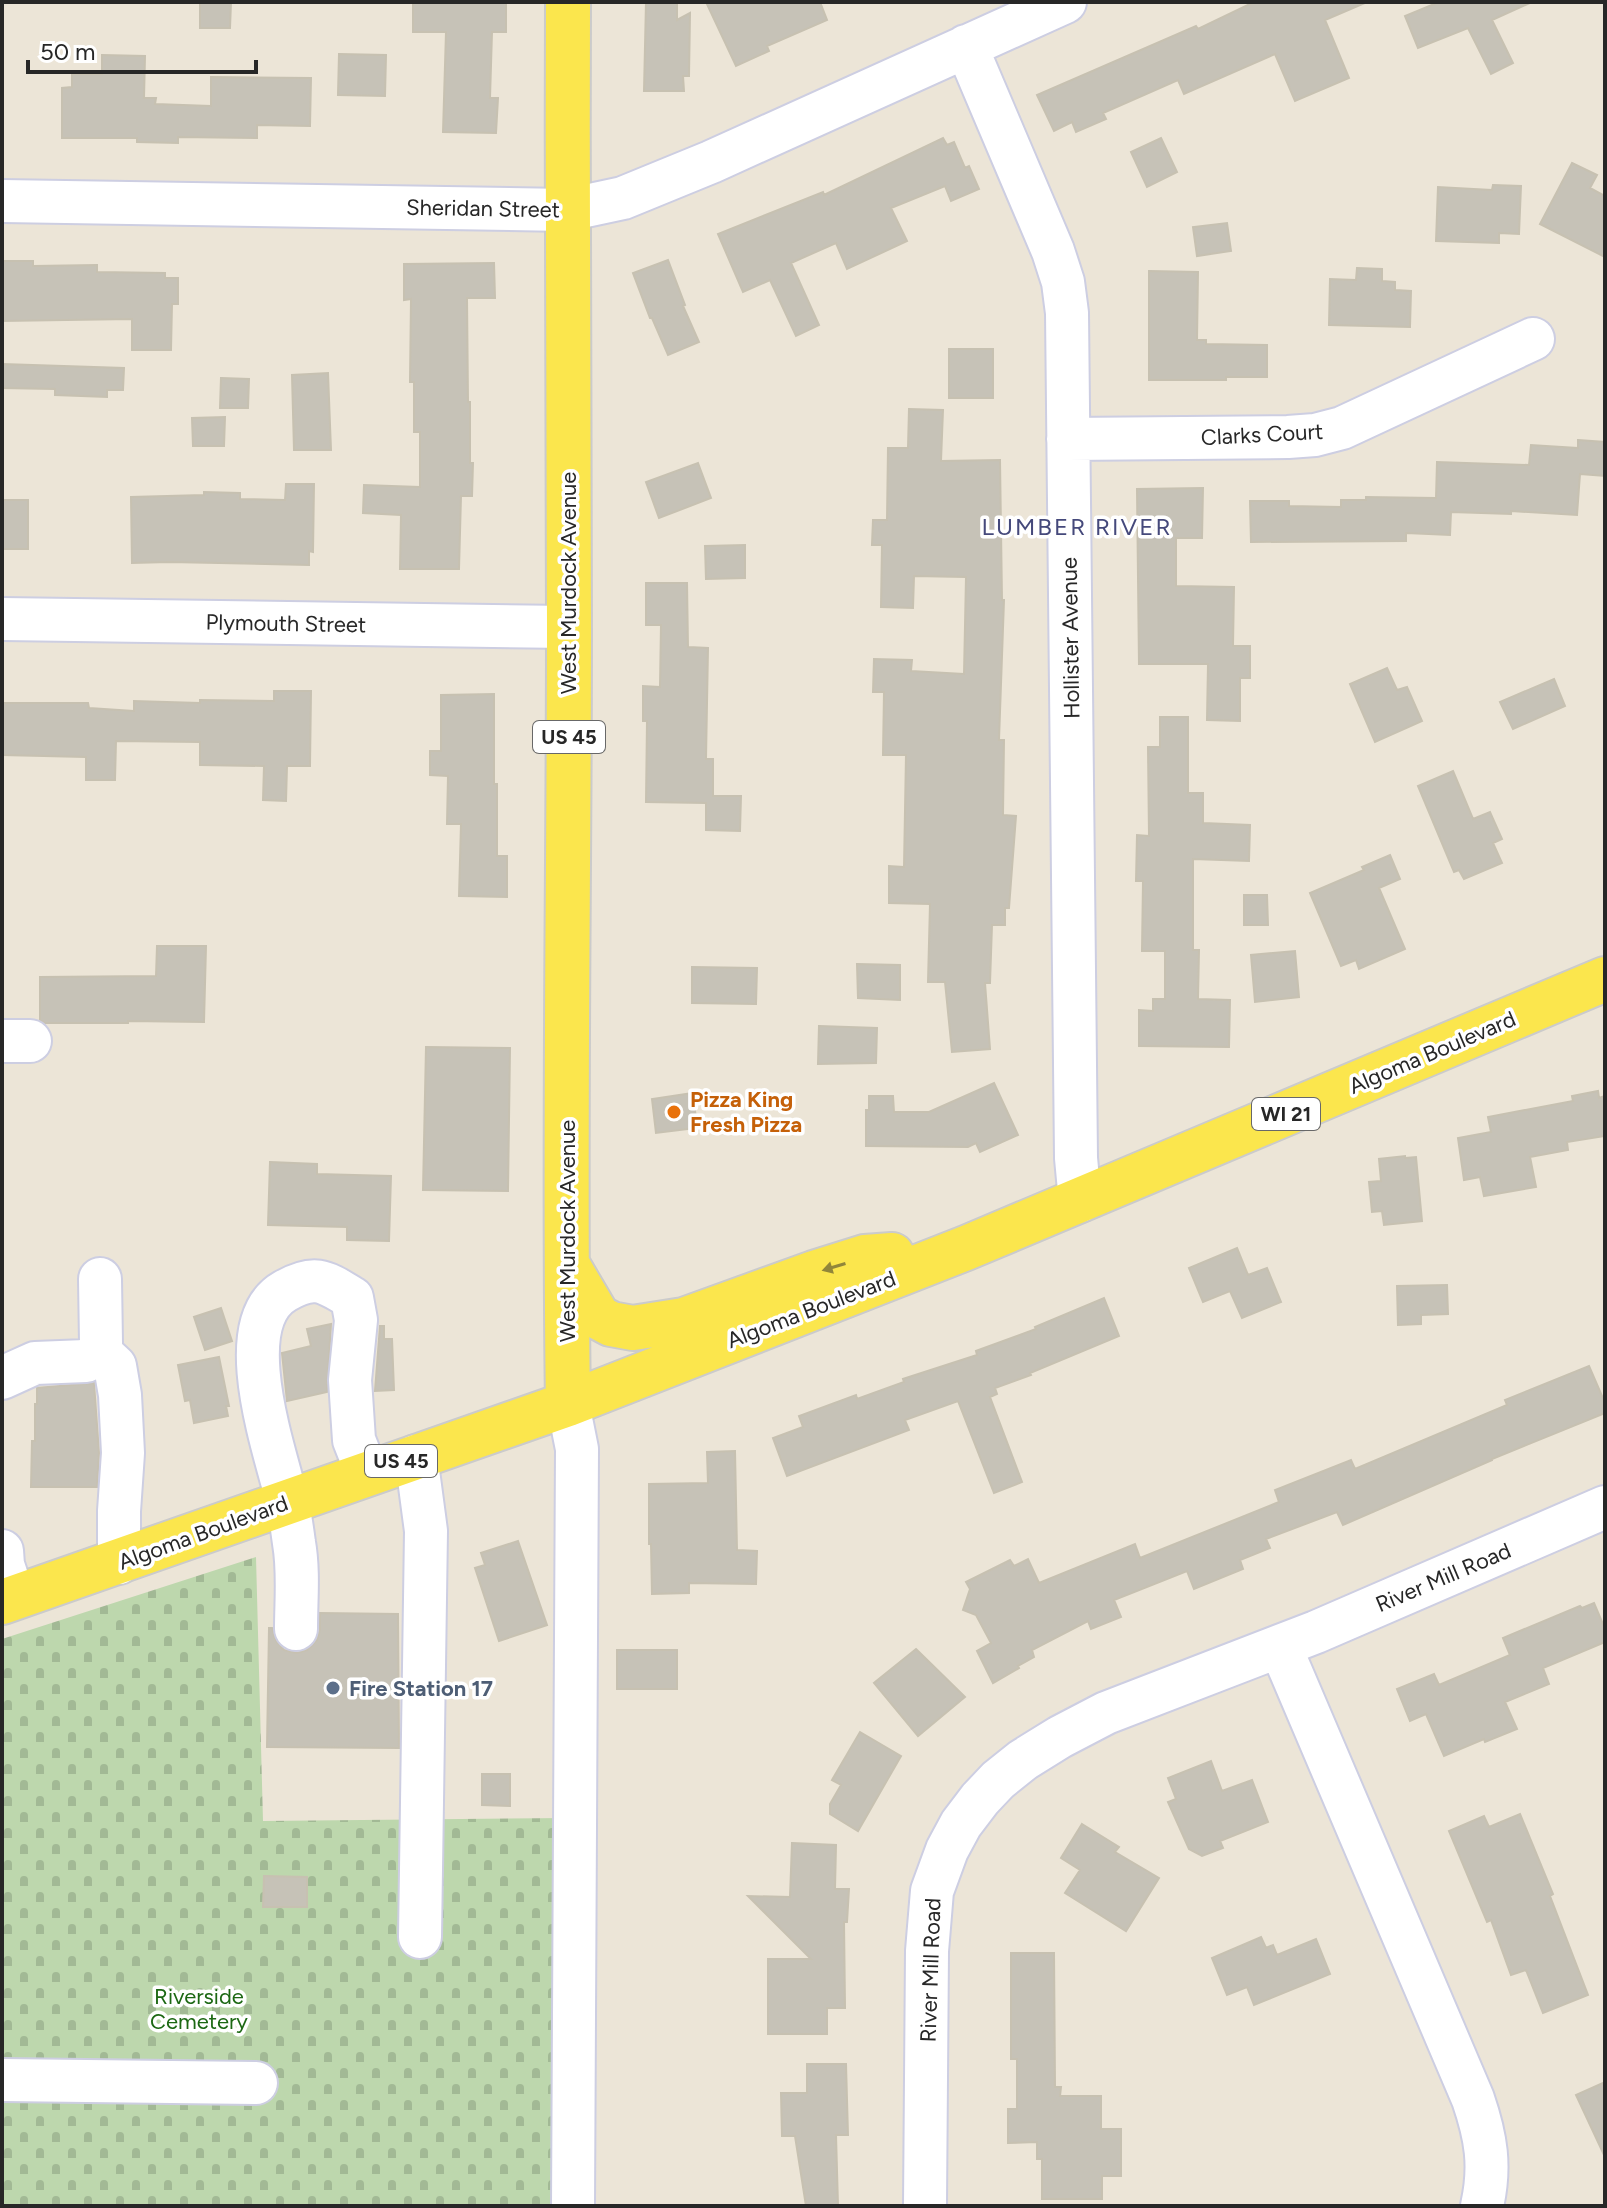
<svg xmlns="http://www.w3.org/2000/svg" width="1607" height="2208" font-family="Figtree,sans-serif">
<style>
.cemetery{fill:url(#cemetery-stones)}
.building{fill:#c6c2b7;stroke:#c7c1b1;stroke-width:2}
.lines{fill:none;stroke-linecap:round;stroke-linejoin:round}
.minor-casing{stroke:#cdcee2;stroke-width:46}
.major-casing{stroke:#cbcbcb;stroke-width:48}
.minor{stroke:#fff;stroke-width:42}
.major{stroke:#fbe64d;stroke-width:44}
.oneway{fill:#91863a}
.food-dot{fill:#e8710a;stroke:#fff;stroke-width:3}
.service-dot{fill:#5c6f8a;stroke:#fff;stroke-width:3}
.labels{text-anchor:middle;stroke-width:7;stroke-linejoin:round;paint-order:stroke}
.shield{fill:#fff;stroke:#686868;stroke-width:2}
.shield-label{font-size:20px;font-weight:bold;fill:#272727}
.street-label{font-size:22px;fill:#272727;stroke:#fff}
.food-label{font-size:22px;font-weight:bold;fill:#c56008;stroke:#fff;text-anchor:start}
.service-label{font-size:22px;font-weight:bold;fill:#4e5e75;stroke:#fff;text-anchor:start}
.park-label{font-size:22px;fill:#1c6813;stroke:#fff}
.neighbourhood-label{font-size:24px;letter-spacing:2px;fill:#45497b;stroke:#fff}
</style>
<defs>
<pattern id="cemetery-stones" width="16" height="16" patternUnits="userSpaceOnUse" patternTransform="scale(2)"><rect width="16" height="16" fill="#bdd7ad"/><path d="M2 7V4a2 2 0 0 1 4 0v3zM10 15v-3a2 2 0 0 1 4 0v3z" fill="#a2b995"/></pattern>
</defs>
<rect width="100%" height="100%" fill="#ece5d7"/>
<path class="cemetery" d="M256 1557 263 1821 568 1818 569 2206H2V1639Z"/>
<path class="building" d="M200 2H231L230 28H200Z
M413 2H506V32H492L490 98H498L496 133 443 132 446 32H413Z
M646 2H677V20L690 13 689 76H683L684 91H644Z
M706 2H820L827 20 767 46 769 51 736 66Z
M1254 2H1367L1325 20 1349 78 1295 101 1275 54 1184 94 1178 80 1103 113 1106 119 1076 132 1072 122 1054 131 1037 95 1196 26 1198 29Z
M1439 2H1532L1492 20 1513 63 1491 74 1468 28 1418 48 1405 16Z
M339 54 386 55 385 96 338 95Z
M102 55 145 56 144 98H156L155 104 211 106V77L311 78 310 126 257 125V138L178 137V143L137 142V138H62V88L72 87V74H102Z
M943 138 947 145 954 142 965 168 969 166 979 189 951 201 945 186 891 208 907 241 847 269 836 243 791 263 819 325 796 336 770 280 743 292 718 234 823 192 824 195Z
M1161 138 1177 172 1147 187 1131 152Z
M1572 163 1597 175 1590 188 1605 196V257L1540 224Z
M1493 185 1521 186 1519 234 1499 233V243L1436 241 1438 187 1492 190Z
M1227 223 1231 251 1197 256 1193 227Z
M668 260 685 305 683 306 699 342 668 355 652 318H650L633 273Z
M2 261H33V266L97 265V272L165 273V278H178V304H172L171 350H132V319L2 321Z
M494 263 495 298H467L468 402H470V463H473L472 496H461L459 569H400L401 515 363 513 364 485 420 487V432H414V382H410L411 299 404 300V264Z
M1357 268 1382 269V281L1395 282V290L1411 291 1410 327 1329 325 1330 279 1356 280Z
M1149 271 1198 272 1197 340H1206V344L1267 345V377H1226V380H1149Z
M949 349H993V398H949Z
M2 364 124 368 123 390H107V397L55 395V389L2 388Z
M328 373 331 450H294L292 375Z
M221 378 249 379 248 408H220Z
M909 409 943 410 941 461 1000 460 1002 600H1004L999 740H1004L1003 815 1016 816 1009 908H1005V925H992L990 983H985L990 1049 952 1052 945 982H928L930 904 889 903V866L904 867 906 755H883L884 692H873L874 659 912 660 911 671 964 674 966 577 914 576 913 608 881 607 882 545H872L873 520H887L888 448H908Z
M225 417 224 446H193L192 418Z
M1578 440 1605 442V476L1580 474 1577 515 1511 511V514L1451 512 1450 535 1406 533V541L1251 542 1250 501H1289V506L1341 507V500H1366V497L1436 498 1437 462 1529 465 1531 445 1578 448Z
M698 463 711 498 659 518 646 482Z
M286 484H314L313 552 309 551V565L169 562 132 563 131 497 204 495V492L240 493V499L285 500Z
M1203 488 1202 538H1176V586L1234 587 1233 646H1250V678H1240V721L1207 720 1208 664H1139L1137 489Z
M2 500H28V549H2Z
M745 545V578L706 579 705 546Z
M646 583H687L688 647 708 648 706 759H713V796H741L740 831 706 830V803L646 802 647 721H643V686L660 687 661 625H646Z
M1387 668 1397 690 1407 687 1422 721 1375 742 1350 684Z
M1554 679 1565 706 1513 729 1500 702Z
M274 691H311L310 766H287L286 801 263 800 264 766 200 765V742L116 741 115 780H86V757L2 755V703H88L89 708 134 711V701L200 703V700L274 701Z
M494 694V784H497V856H507V897L459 896 461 824H447L448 776 430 775V751H441V695Z
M1160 717H1188V793H1203V823L1250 825 1249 861 1193 859V950H1199L1198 999 1230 1000 1229 1047 1139 1046V1010L1153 1011V999H1165V951H1142L1143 881H1136L1137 835 1149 836 1148 747H1160Z
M1453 771 1473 819 1490 812 1502 839 1493 843 1502 863 1464 879 1459 870 1454 872 1418 786Z
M1390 855 1400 879 1379 888 1405 949 1359 969 1356 960 1341 966 1310 893 1364 870 1362 867Z
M1244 895H1267L1268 925H1244Z
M157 946H206L204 1022 128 1021V1023H45L40 1020V977L156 976Z
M1295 951 1299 997 1255 1002 1251 955Z
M857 964 900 965V1000L858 998Z
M692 967 757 968 756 1004 692 1003Z
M819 1026 877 1028 876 1063 818 1064Z
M426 1047 510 1048 508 1191 423 1190Z
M994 1083 1018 1135 980 1152 976 1143 968 1147 866 1146V1110H869V1096H893L894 1112H929Z
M1598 1091 1599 1098 1605 1096V1136L1567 1142 1568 1150 1530 1157 1536 1187 1484 1196 1480 1177 1464 1180 1458 1138 1491 1132 1488 1117 1573 1101 1572 1096Z
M693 1093 697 1128 656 1133 652 1099Z
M1405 1156V1158L1416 1157 1422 1221 1384 1225 1382 1211 1372 1212 1369 1182 1381 1181 1379 1159Z
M270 1162 317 1164V1174L391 1176 389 1241 347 1240V1227L268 1225Z
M1237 1248 1248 1275 1267 1268 1281 1302 1242 1318 1230 1291 1203 1302 1189 1268Z
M1447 1285 1448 1314 1421 1315V1324L1398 1325 1397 1286Z
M1104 1298 1119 1336 1030 1373 1031 1375 995 1388 997 1394 990 1397 1022 1482 994 1493 958 1401 905 1420 909 1430 787 1476 773 1438 803 1427 799 1416 856 1395 857 1399 904 1382 903 1379 977 1355 976 1351 1036 1329 1035 1327Z
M221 1308 232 1341 205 1350 194 1317Z
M331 1324 327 1392 287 1401 282 1353 311 1346 307 1329Z
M380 1326H384V1339H392L394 1390 375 1391Z
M219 1357 229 1406H226L228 1416 194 1423 190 1400 185 1401 178 1365Z
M1589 1366 1605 1403V1413L1492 1459V1460L1343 1525 1337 1512 1266 1539 1270 1548 1240 1560 1243 1569 1194 1589 1187 1571 1114 1600 1121 1617 1091 1629 1088 1621 1032 1650 1034 1657 1018 1666 1019 1668 993 1683 977 1651 991 1643 976 1615 963 1610 970 1589 966 1582 1010 1560 1014 1566 1028 1559 1039 1583 1135 1544 1140 1558 1279 1502 1275 1490 1351 1460 1355 1469 1507 1405 1505 1400Z
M94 1383 99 1453 97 1487H31L32 1441H35V1404H37V1388Z
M735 1451 737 1550 757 1551 756 1584 689 1583V1593L652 1594 651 1544H649V1484L708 1483 707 1452Z
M518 1541 547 1625 499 1641 475 1568 485 1565 481 1553Z
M1594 1603 1605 1629V1642L1543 1668 1549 1684 1505 1702 1517 1729 1485 1742 1484 1739 1444 1756 1426 1714 1410 1721 1397 1689 1434 1674 1439 1685 1510 1655 1503 1638 1580 1606 1582 1608Z
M320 1613 398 1614 399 1748 267 1747 269 1628H272L276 1641 284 1650 297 1653 307 1650 317 1640 320 1629Z
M916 1649 965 1697 918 1736 874 1683Z
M617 1650H677V1689H617Z
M860 1732 901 1756 858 1831 830 1814V1804L841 1785 832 1780Z
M1211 1761 1222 1791 1252 1780 1268 1822 1220 1841 1223 1848 1202 1856 1189 1849 1168 1802 1176 1799 1168 1778Z
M482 1774H510V1806L482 1805Z
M1520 1814 1553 1894 1550 1896 1588 1995 1543 2013 1526 1970 1511 1975 1491 1920 1487 1922 1449 1831 1484 1816 1489 1827Z
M1082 1824 1119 1847 1115 1852 1159 1878 1126 1931 1065 1893 1080 1870 1061 1858Z
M792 1843 836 1845 835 1889H849L847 1922H844L845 2008H827V2034H768V1959H811L748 1896 790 1897Z
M264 1876 307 1877V1907H263Z
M1261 1937 1266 1948 1273 1945 1277 1955 1316 1939 1330 1974 1254 2005 1247 1987 1227 1995 1212 1958Z
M1011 1953H1054L1055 2087H1061L1060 2096H1101V2129H1121V2176H1102V2199H1042V2159H1037V2142L1008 2143V2109H1017V2059H1011Z
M807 2064H846L848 2135H836L838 2206H806L795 2136H782L781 2093H807Z
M1605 2082V2157L1576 2095Z"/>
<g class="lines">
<defs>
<path id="minor" d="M966 46 1053 251 1063 282 1067 313 1076 1158 1080 1201
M2 201 567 210 623 198 711 162 1065 2
M1068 439 1288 437 1315 435 1342 428 1533 339
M2 619 569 627
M2 1041H30
M100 1352 115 1366 120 1395 123 1453 119 1511V1563
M2 1378 35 1363 86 1361 100 1352 101 1343 100 1279
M568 1404 577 1449 573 2206
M416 1456 426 1531 420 1937
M2 1551 3 1565 14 1598
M296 1629C296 1600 299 1571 294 1543 292 1528 290 1514 287 1500 275 1451 229 1323 285 1291 315 1274 324 1281 352 1298L356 1320 350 1380 354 1440 367 1473
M1280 1646 1473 2099C1486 2137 1491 2166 1482 2206
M2 2080 256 2083
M925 2206 927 1951 932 1891 947 1850 961 1824 980 1799 998 1780 1023 1760 1060 1737 1106 1713 1316 1632 1605 1507"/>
<path id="major" d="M568 2C567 211 569 420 569 629 569 887 564 1145 568 1404
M568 1266 598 1317 611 1324 633 1328 684 1320 814 1273 865 1257 892 1255
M2 1602 568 1404 966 1248 1605 979"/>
</defs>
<use href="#minor" class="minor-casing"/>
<use href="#major" class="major-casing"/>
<use href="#minor" class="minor"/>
<use href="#major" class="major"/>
</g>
<defs><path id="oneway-solid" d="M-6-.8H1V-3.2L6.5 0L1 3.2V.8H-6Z" transform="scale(2)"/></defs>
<use class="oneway" href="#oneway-solid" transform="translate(834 1267) rotate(163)"/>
<circle class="food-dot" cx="674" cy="1112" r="8"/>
<circle class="service-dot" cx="333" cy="1688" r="8"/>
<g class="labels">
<g class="shield">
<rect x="533" y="721" width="72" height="32" rx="6"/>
<rect x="1252" y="1098" width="68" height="32" rx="6"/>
<rect x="365" y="1445" width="72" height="32" rx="6"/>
</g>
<g class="shield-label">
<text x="569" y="744">US 45</text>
<text x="1286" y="1121">WI 21</text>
<text x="401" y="1468">US 45</text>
</g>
<g class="street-label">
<text transform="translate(483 208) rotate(1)" y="8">Sheridan Street</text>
<text transform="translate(1262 434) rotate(-3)" y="8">Clarks Court</text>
<text transform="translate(568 583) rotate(-90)" y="8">West Murdock Avenue</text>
<text transform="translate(286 623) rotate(1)" y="8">Plymouth Street</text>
<text transform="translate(1070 638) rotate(-91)" y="8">Hollister Avenue</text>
<text transform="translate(1432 1052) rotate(-23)" y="8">Algoma Boulevard</text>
<text transform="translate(567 1231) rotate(-90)" y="8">West Murdock Avenue</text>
<text transform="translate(811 1309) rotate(-21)" y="8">Algoma Boulevard</text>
<text transform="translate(203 1532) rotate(-20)" y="8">Algoma Boulevard</text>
<text transform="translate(1443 1577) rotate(-23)" y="8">River Mill Road</text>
<text transform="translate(930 1970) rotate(-88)" y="8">River Mill Road</text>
</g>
<g class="food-label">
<text x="690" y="1107">Pizza King<tspan x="690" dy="25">Fresh Pizza</tspan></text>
</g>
<g class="service-label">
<text x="349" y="1696">Fire Station 17</text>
</g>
<g class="park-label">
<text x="199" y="2004">Riverside<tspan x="199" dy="25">Cemetery</tspan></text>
</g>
<g class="neighbourhood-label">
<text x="1077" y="535">LUMBER RIVER</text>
</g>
</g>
<rect width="1607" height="2208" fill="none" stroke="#272727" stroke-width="8"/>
<path d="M28 60v12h228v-12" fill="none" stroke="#272727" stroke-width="4"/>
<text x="40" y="60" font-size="24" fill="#272727" stroke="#ffffff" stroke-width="6" paint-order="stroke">50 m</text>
</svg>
